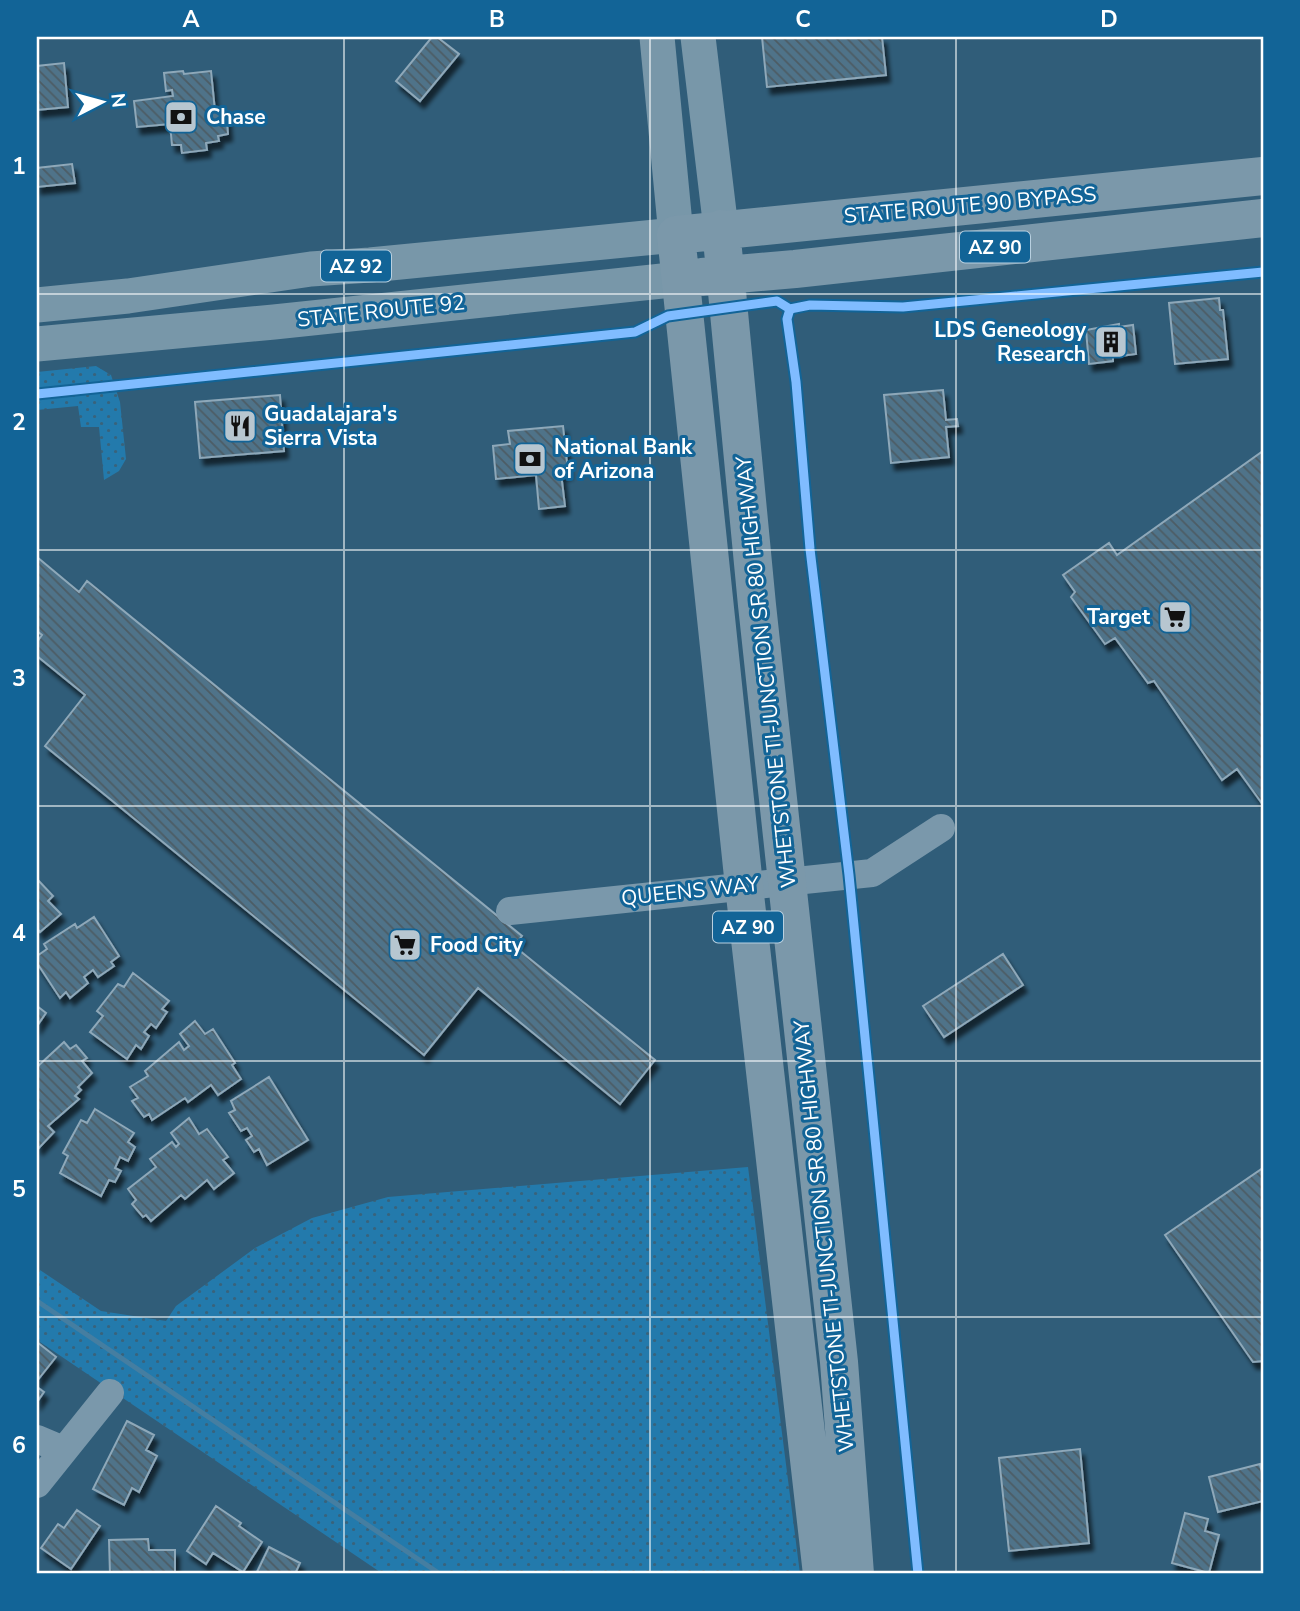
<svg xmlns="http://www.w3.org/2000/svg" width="1300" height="1611" font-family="'Nunito Sans',sans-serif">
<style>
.grass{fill:url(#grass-dots)}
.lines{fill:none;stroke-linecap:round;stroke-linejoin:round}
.stream{stroke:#457ea1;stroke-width:5}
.building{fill:url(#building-back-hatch);stroke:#8ea8b9;stroke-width:2;filter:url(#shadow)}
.minor{stroke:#7a98ab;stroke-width:28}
.major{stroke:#7897a9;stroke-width:35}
.highway{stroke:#7b98aa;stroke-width:38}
.cycleway-casing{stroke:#126497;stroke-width:13}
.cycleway{stroke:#80bcff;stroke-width:9}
.grid{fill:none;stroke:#fff;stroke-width:2;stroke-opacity:0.55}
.labels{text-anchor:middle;stroke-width:6;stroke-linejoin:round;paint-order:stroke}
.shield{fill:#126497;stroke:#b8d0e0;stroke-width:2}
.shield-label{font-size:19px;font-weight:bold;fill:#fff}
.poi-label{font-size:21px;font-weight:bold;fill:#fff;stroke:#126497;text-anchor:start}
.street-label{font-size:21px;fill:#fff;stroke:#126497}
.neatline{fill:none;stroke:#fff;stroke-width:2.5}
.grid-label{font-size:23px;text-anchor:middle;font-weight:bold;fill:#fff}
</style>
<defs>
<pattern id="grass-dots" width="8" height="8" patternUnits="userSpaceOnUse" patternTransform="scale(1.75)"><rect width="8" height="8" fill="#237aac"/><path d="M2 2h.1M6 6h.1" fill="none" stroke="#38637c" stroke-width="1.8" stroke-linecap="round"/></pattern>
<pattern id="building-back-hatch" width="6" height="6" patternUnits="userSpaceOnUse" patternTransform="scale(1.75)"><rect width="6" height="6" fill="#4f7389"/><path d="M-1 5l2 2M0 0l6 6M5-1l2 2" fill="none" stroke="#4d5c64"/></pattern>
<filter id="shadow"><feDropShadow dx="4" dy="7" stdDeviation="2" flood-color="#0009"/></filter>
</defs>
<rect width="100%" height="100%" fill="#305d79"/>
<path class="grass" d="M96 366 111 375 120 402 126 459 119 471 104 480 99 427H81L78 406 37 410V372Z
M748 1167 800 1574H383L37 1340V1268L101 1311 166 1321 176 1306 255 1248 312 1218 388 1197Z"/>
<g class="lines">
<path class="stream" d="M37 1301 440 1574"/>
</g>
<path class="building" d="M432 37H437L459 54 420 101 396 81Z
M762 37H882L886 75 767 87Z
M64 63 68 107 37 110V66Z
M183 71 184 74 211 71 215 111 226 110 228 134 218 136 219 141 206 143 207 150 182 153 181 145H172L170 124 137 127 134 101 173 96 172 90 166 91 164 73Z
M72 164 75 183 37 187V168Z
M1219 298 1220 310H1223L1228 359 1175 364 1169 303Z
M1119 324V327L1133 325 1136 354 1113 357V361L1089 364 1086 330Z
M943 390 946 420 957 419 958 426 946 427 949 457 891 463 884 395Z
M280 395 284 451 200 458 195 402Z
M563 426 568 472 561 473 565 506 539 509 536 475 496 479 493 446 510 444 508 431Z
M1263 451V805L1237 769 1222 780 1154 681 1148 683 1115 638 1105 644 1071 597 1075 592 1063 575 1109 543 1117 555Z
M37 557 79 592 87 581 522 936 514 946 655 1060 620 1104 478 988 424 1055 45 746 85 695 37 656V642L42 635 37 631Z
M37 879 53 896 48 901 61 914 40 932 37 928Z
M94 917 119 956 111 962 114 966 98 977 93 970 84 977 88 983 70 998 66 992 60 998 37 963V956L47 949 44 944 75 924 77 928Z
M1003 954 1023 985 944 1037 923 1006Z
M133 973 169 1001 162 1009 167 1012 156 1028 151 1024 144 1032 149 1036 141 1049 136 1045 127 1059 90 1032 103 1016 97 1011 118 984 124 987Z
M37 1006 46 1013 37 1026Z
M195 1021 205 1034 213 1029 235 1063 232 1065 241 1079 218 1095 211 1085 188 1102 185 1098 152 1120 149 1114 144 1117 132 1101 138 1098 130 1087 148 1076 145 1071 179 1042 184 1050 189 1046 180 1034Z
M64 1042 70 1049 76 1045 87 1058 82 1061 92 1073 78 1087 81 1090 75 1096 79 1099 48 1126 54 1132 39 1148 37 1145V1067Z
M269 1077 308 1140 267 1165 259 1149 254 1152 246 1140 252 1136 247 1128 241 1131 229 1113 235 1110 231 1101Z
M95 1109 134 1133 128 1142 135 1147 128 1161 120 1157 115 1168 121 1171 115 1182 109 1180 101 1196 60 1173 68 1156 63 1153 81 1120 87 1123Z
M189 1118 199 1134 207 1129 228 1157 223 1160 234 1173 214 1189 207 1180 185 1199 181 1195 151 1221 146 1215 143 1217 132 1204 136 1200 128 1189 156 1167 150 1159 172 1142 176 1147 179 1144 171 1133Z
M1263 1168V1361L1253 1362 1165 1235Z
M37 1342 56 1357 37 1381Z
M37 1387 44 1392 37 1402Z
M127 1421 154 1435 146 1450 157 1456 139 1492 132 1488 124 1505 93 1489Z
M1080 1449 1089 1543 1009 1551 999 1458Z
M1260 1464 1263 1477V1501L1218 1512 1209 1477Z
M216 1506 241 1523 239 1526 262 1542 243 1572 213 1553 206 1564 187 1551Z
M77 1510 100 1526 71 1569 41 1548 58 1524 64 1528Z
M1185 1513 1208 1519 1205 1531 1219 1535 1209 1573 1172 1563Z
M148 1539 149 1550H175V1574H110L109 1540Z
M269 1547 300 1563 295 1574H256Z"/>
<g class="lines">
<path class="minor" d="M510 911 872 873 941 828
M37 1439 63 1450
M37 1484 110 1393"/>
<path class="major" d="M698 37 721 229
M37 305 128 296 311 269 370 265 676 235 657 37
M37 344 274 322 681 279"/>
<path class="highway" d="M721 229 757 605 839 1362 855 1574
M702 277 795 269 1263 218
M822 1574 744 886 676 235 1263 176"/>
<defs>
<path id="cycleway" d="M37 394 635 332 668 316 777 301 790 309
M918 1574 849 875 810 549 796 382 787 319 790 309 810 305 903 307 1263 272"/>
</defs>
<use href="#cycleway" class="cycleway-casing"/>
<use href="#cycleway" class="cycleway"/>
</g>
<path class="grid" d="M344 37V1574M650 37V1574M956 37V1574M37 294H1263M37 550H1263M37 806H1263M37 1061H1263M37 1317H1263"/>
<defs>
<symbol id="bank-square" viewBox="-11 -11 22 22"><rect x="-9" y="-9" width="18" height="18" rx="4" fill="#b7c6d0" stroke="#126497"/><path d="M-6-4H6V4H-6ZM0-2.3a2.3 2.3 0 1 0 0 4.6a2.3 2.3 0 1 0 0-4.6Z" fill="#111"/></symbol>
<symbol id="building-square" viewBox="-11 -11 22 22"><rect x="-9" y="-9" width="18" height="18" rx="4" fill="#b7c6d0" stroke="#126497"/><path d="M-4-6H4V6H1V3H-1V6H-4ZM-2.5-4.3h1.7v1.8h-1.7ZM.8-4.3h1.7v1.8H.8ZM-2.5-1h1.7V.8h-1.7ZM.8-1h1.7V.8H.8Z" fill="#111"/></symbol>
<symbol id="restaurant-square" viewBox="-11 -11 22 22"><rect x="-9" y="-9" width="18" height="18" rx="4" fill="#b7c6d0" stroke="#126497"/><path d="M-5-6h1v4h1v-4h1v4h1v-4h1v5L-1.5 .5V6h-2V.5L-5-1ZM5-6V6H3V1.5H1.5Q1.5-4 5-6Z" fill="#111"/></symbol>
<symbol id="supermarket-square" viewBox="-11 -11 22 22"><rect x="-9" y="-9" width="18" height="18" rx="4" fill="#b7c6d0" stroke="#126497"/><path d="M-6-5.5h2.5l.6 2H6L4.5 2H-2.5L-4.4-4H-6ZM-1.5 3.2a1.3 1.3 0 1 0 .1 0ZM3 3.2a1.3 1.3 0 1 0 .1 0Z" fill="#111"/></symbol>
</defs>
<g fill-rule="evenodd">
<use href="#bank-square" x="162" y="98" width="38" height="38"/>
<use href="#building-square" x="1092" y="323" width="38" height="38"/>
<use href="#restaurant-square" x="221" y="407" width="38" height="38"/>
<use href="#bank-square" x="511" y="440" width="38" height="38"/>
<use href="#supermarket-square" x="1156" y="598" width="38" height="38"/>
<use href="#supermarket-square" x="386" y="926" width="38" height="38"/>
</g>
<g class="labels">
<g class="shield">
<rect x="960" y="231.5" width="70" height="31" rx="5"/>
<rect x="321" y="250.5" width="70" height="31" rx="5"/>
<rect x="713" y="911.5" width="70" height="31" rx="5"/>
</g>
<g class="shield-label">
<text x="995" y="254">AZ 90</text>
<text x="356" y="273">AZ 92</text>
<text x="748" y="934">AZ 90</text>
</g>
<g class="poi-label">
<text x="206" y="124">Chase</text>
<text x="1086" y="337" text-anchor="end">LDS Geneology<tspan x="1086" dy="24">Research</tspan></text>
<text x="264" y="421">Guadalajara's<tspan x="264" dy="24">Sierra Vista</tspan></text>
<text x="554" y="454">National Bank<tspan x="554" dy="24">of Arizona</tspan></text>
<text x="1150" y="624" text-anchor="end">Target</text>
<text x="430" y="952">Food City</text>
</g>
<g class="street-label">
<text transform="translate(970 205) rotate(-5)" y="7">STATE ROUTE 90 BYPASS</text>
<text transform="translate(381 311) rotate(-6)" y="7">STATE ROUTE 92</text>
<text transform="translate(766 672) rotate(-96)" y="7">WHETSTONE TI-JUNCTION SR 80 HIGHWAY</text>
<text transform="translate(690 891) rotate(-6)" y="7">QUEENS WAY</text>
<text transform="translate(824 1236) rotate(-96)" y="7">WHETSTONE TI-JUNCTION SR 80 HIGHWAY</text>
</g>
</g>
<rect width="1300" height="1611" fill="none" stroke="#126497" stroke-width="77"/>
<g transform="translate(102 102) rotate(84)" stroke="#126497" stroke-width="5" paint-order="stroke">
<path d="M0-5L12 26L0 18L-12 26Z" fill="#ffffff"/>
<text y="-10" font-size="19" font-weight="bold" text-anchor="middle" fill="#ffffff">N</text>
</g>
<rect x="38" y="38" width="1224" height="1534" class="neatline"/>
<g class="grid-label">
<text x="191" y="27">A</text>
<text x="497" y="27">B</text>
<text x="803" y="27">C</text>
<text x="1109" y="27">D</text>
<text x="19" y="174">1</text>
<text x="19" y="430">2</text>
<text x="19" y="686">3</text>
<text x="19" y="941">4</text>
<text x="19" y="1197">5</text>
<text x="19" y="1453">6</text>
</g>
</svg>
